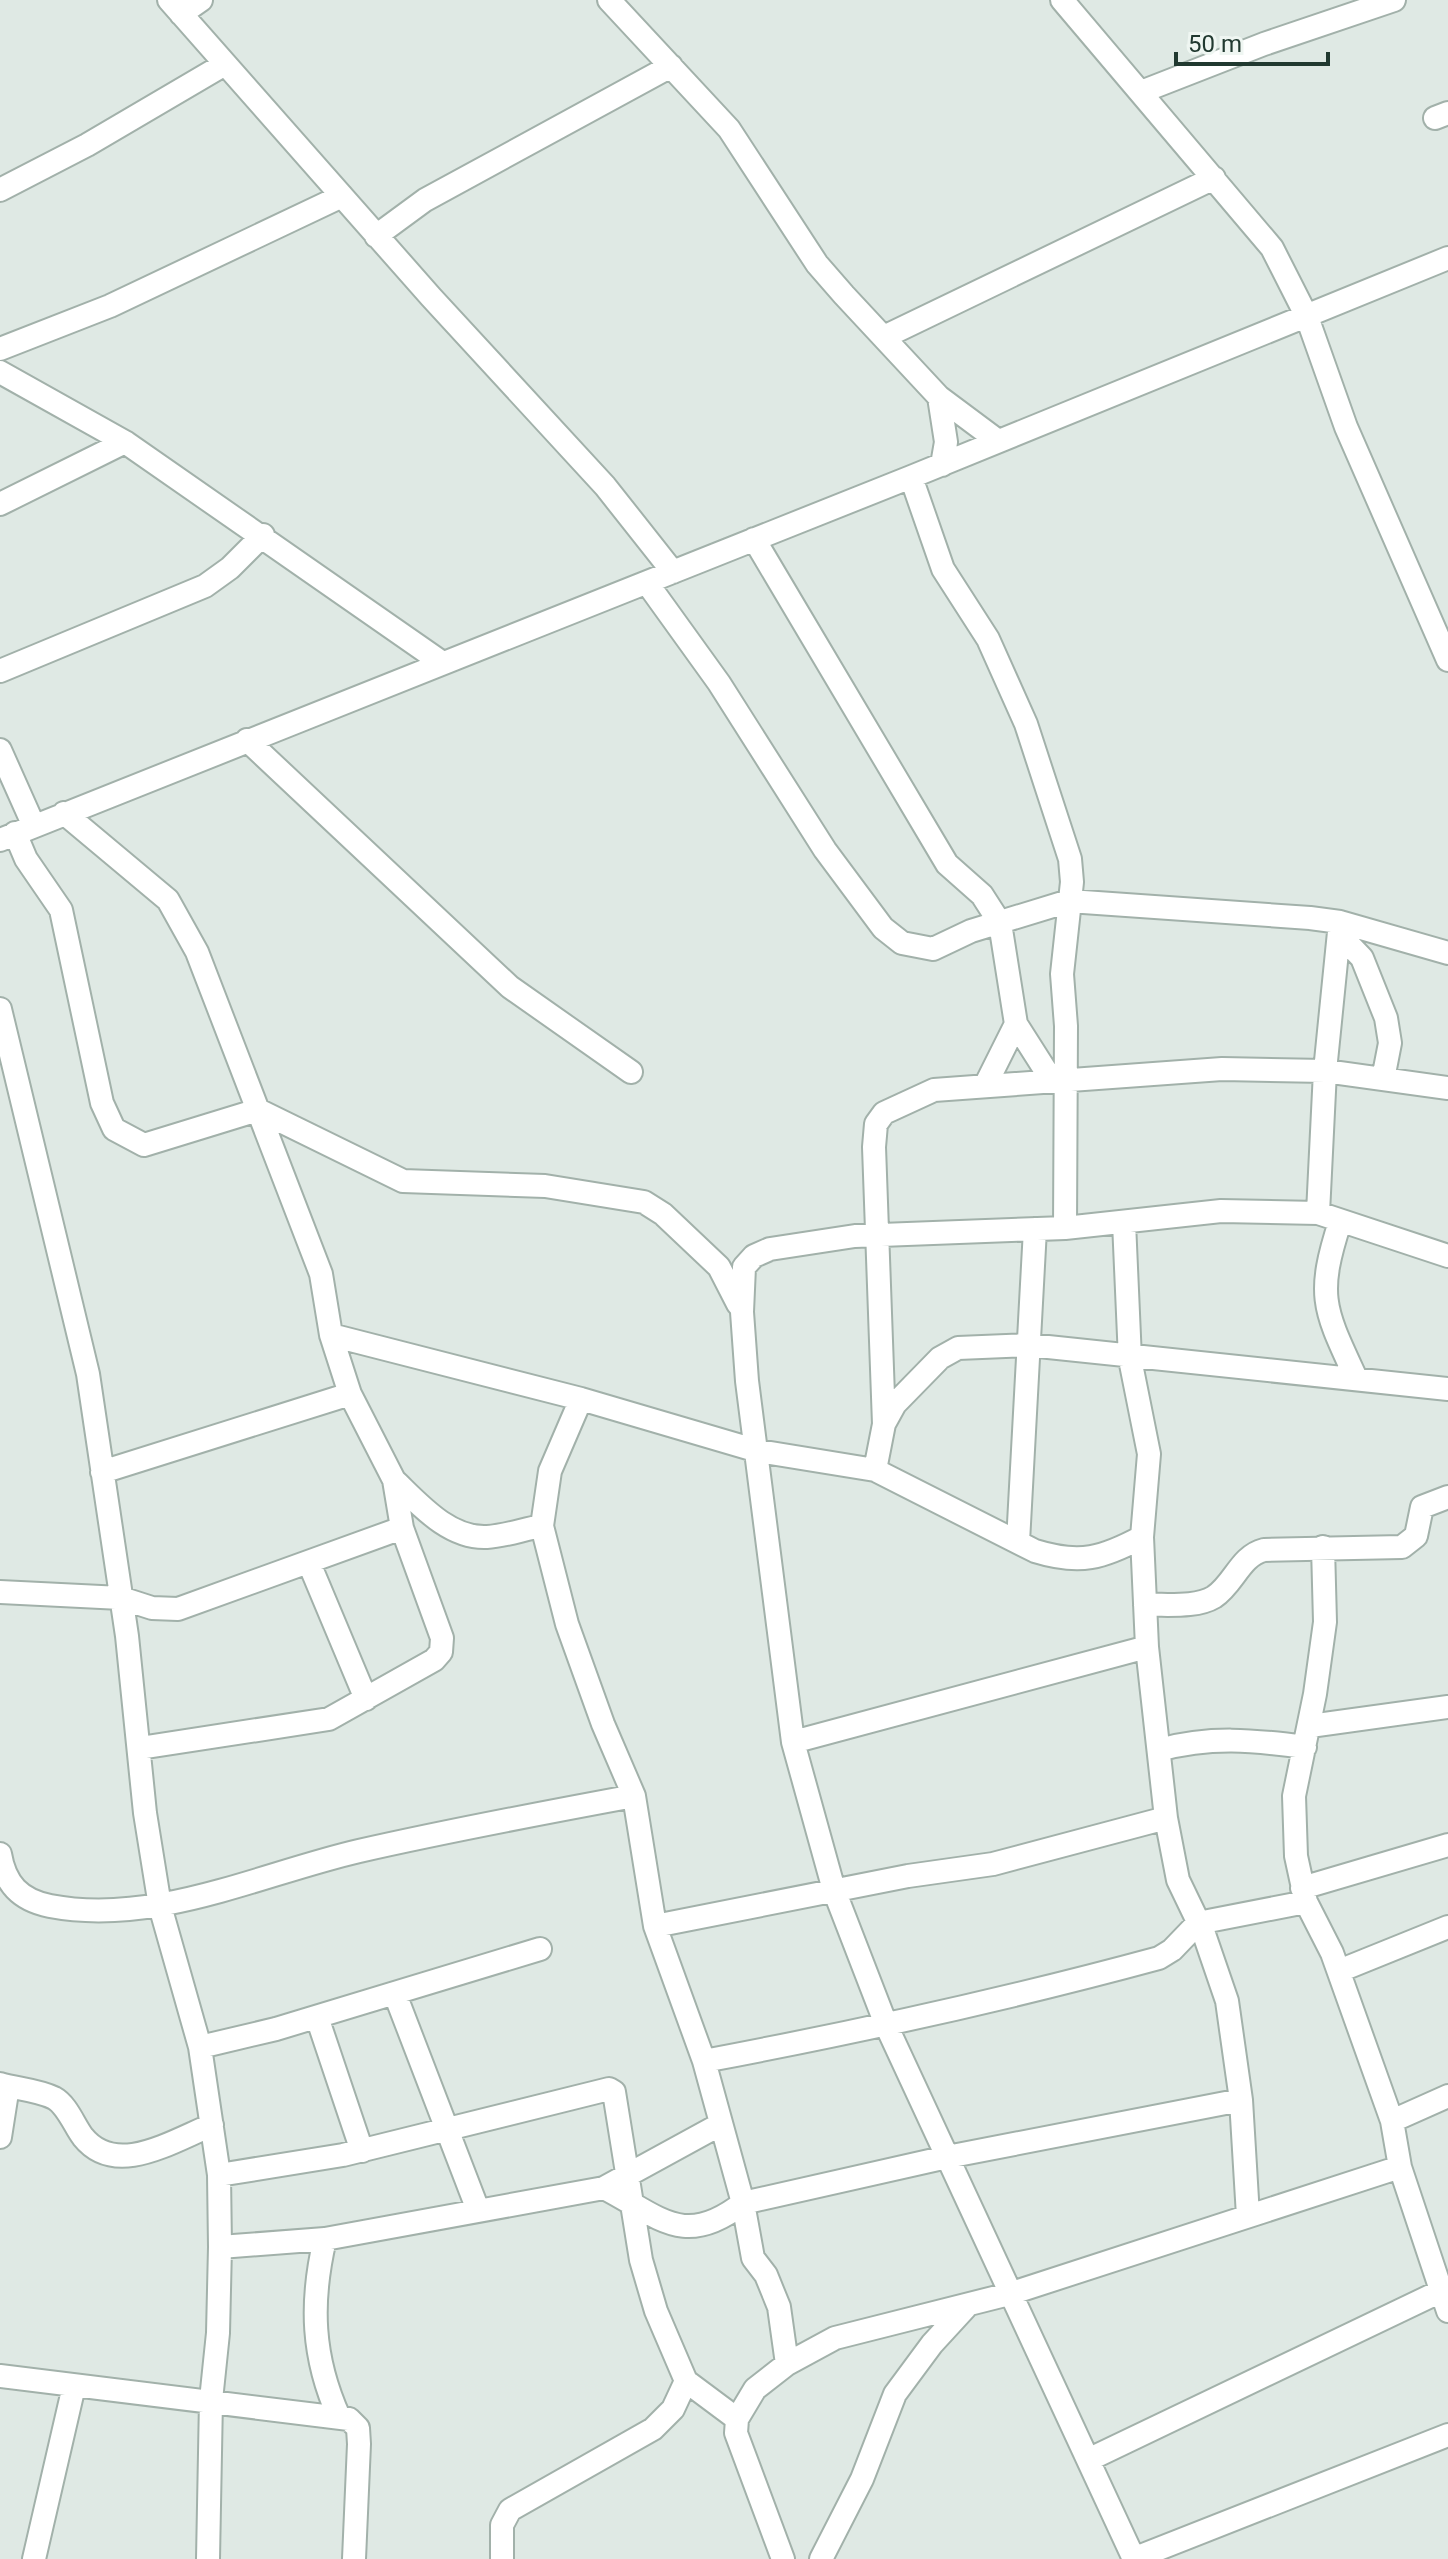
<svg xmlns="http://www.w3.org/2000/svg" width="1448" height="2559" font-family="Roboto,sans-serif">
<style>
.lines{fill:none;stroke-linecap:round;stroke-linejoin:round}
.street-casing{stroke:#a2b1aa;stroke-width:26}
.street{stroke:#fff;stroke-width:22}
</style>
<rect width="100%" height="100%" fill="#dfe9e4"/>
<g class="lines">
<defs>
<path id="street" d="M169 0 431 297 605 486 673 572
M609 0 729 129 817 264 844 295 939 397 998 441
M1062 0 1272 248 1307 317 1346 427 1448 660
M181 14 201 0
M1141 92 1264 44 1394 0
M1435 118 1448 113
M0 190 87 145 225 64
M376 236 425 200 671 66
M884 337 1214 178
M0 349 110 306 342 196
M0 372 125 442 441 662
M939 397 946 442 942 465
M911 477 943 569 988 639 1026 724 1070 859 1072 882 1062 974 1066 1026 1065 1228
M0 504 125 442
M754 539 947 864 982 895 1000 923 1016 1024 1051 1079
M647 583 719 683 825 850 883 928 902 943 933 949 971 931 1069 901 1310 918 1340 922 1448 953
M0 671 205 586 230 568 263 535
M247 740 510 987 631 1072
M0 750 33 824
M64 813 168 900 197 952 321 1274 331 1335 350 1394 394 1480 402 1528 442 1638 441 1652 434 1660 329 1719 140 1748
M15 833 26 859 61 910 102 1103 114 1129 144 1145 258 1110 403 1181 545 1186 644 1202 663 1214 719 1267 738 1304
M0 840 911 477 1448 258
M1339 934 1362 958 1386 1018 1390 1043 1383 1079
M0 1009 88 1374 127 1636 145 1813 160 1906 200 2047 219 2175 220 2247 218 2333 211 2400 208 2559
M985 1086 1016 1024
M1318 1213 1325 1071 1340 922
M1124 1222 1130 1359 1149 1454 1142 1537 1147 1647 1166 1818 1178 1880 1204 1934 1227 2001 1241 2100 1248 2216
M1340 1222C1316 1296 1324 1309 1355 1376
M331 1335 581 1399 758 1451 875 1470 1035 1551C1080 1565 1103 1558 1142 1537
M581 1399 550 1471 542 1526 567 1624 603 1724 634 1796 655 1926 704 2061 743 2203 753 2258 766 2275 779 2307 787 2364
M884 1424 895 1404 940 1358 958 1348 1029 1345 1448 1389
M875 1470 884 1424 874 1147 876 1124 884 1113 934 1090 1222 1069 1325 1071 1448 1088
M102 1472 350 1394
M394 1480C419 1504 449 1539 487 1537 505 1536 524 1529 542 1526
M1018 1542 1035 1229
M1323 1547 1325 1622 1315 1694 1294 1796 1296 1856 1306 1902 1332 1953 1392 2121 1400 2167 1448 2311
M309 1563 366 1699
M0 1592 121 1598 152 1608 178 1609 402 1528
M1145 1605C1165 1604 1196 1608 1214 1597 1234 1584 1240 1556 1264 1550L1402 1547 1416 1536 1422 1507 1448 1497
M1310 1726 1448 1707
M793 1742 1147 1647
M1159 1750C1210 1736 1253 1740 1305 1747
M0 1854C5 1884 20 1900 50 1906 154 1926 260 1874 359 1851 451 1830 542 1813 634 1796
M1302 1888 1448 1845
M655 1926 908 1876 993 1864 1166 1818
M1339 1971 1448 1927
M395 1994 478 2210
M317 2017 362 2151
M200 2047 276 2029 540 1949
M704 2061C858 2032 1008 1999 1159 1958L1172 1950 1198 1923 1306 1902
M0 2084C17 2089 38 2090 54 2098 67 2105 74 2125 83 2137 116 2178 172 2141 212 2125
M1392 2121 1448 2096
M0 2137 8 2086
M219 2175 343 2155 609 2089 614 2092 641 2260 656 2311 686 2381 737 2419
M604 2188C660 2217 684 2249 743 2203L947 2157 1241 2100
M325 2239C310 2303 312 2357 339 2417
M220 2247 325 2239 604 2188 721 2124
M0 2376 349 2419 358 2428 359 2444 354 2559
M1088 2460 1441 2291
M34 2559 74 2386
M502 2559V2525L510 2510 653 2429 673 2409 686 2381
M783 2559 736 2433 737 2419 755 2389 787 2364 835 2338 1009 2294 1400 2167
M821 2559 862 2479 895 2394 932 2344 966 2307
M1133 2559 1448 2435
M1134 2559 887 2027 834 1890 793 1742 747 1381 742 1312 744 1267 754 1256 770 1249 855 1236 1065 1228 1221 1211 1318 1213 1448 1256"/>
</defs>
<use href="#street" class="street-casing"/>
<use href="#street" class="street"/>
</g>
<path d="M1176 52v12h152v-12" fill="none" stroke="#213930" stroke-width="4"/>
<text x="1188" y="52" font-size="24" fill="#213930" stroke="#eff6f2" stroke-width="6" paint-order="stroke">50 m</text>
</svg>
